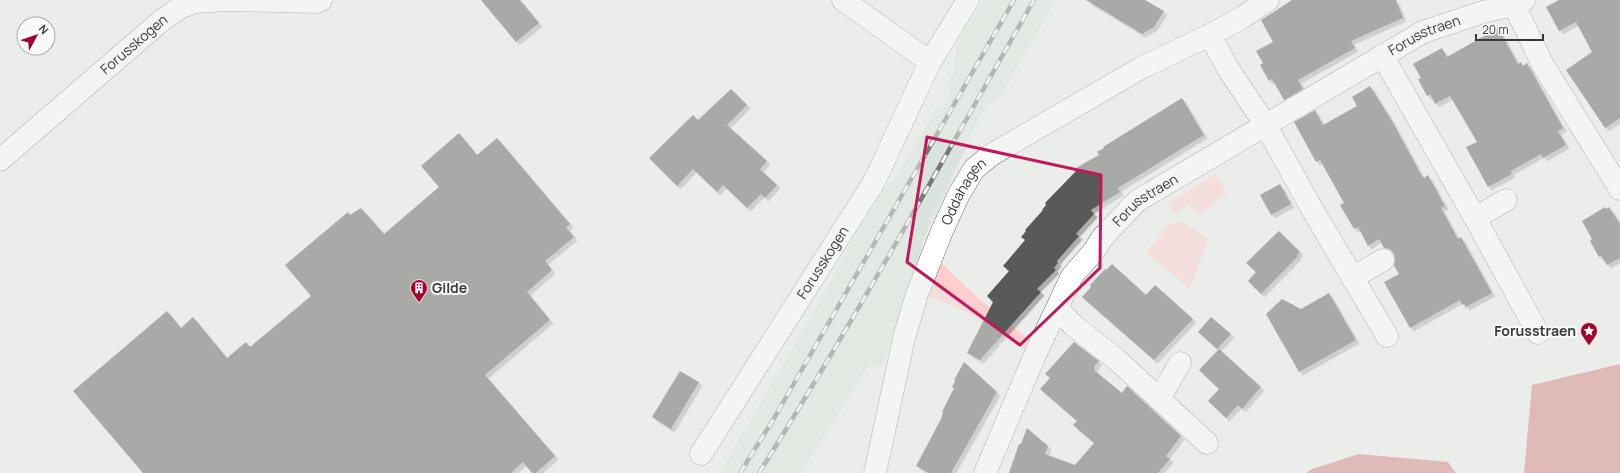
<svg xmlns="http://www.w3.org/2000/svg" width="1620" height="473" font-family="Manrope,sans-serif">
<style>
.built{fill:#dae4dc}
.green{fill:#fecdcd}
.water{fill:#d47c7f}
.building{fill:#585a58;filter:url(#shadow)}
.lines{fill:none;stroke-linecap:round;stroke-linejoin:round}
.minor-casing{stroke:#717371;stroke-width:23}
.minor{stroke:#fff;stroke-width:22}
.rail-casing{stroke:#767776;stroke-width:4.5}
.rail{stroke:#f7faf7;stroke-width:3;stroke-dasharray:9;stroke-linecap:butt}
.marked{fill:none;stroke:#c2185b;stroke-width:3;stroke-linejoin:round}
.labels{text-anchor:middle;stroke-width:4;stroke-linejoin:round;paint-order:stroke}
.street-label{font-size:14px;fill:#383938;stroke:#f7faf7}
.poi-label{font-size:14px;font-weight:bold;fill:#383938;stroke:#f7faf7;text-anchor:start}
</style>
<defs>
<filter id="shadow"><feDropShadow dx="3.5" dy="3.5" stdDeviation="0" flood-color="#0004"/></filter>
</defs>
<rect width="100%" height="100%" fill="#eaedea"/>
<path class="built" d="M983 0H1056L1001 95 987 105 972 135 927 231 882 367 869 365 801 473H720L821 299 857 232 890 182 899 173 937 107 943 106 951 91 948 81 954 72 956 46Z"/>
<path class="green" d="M1215 174 1227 194 1219 199 1217 198 1216 203 1201 212 1195 211 1190 204 1175 213 1169 204Z
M1184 222 1208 239 1190 289 1146 253 1161 235 1168 224Z
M939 261 977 297 1033 343 1029 352 966 312 928 296Z"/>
<path class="water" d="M1620 364V473H1524L1532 385Z
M1359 454 1448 462 1456 473H1306L1312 469Z"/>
<path class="building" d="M481 0H520L539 23 516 42Z
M1086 0H1145L1164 11 1154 27 1142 34Z
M1292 0H1396L1403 18 1351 41 1355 48 1298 80 1303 89 1284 100 1272 79 1269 81 1260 65 1263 63 1256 51 1273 42 1261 20Z
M1559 0H1620V118L1605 128 1566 70 1592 52 1576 22 1559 31 1546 7Z
M1498 28 1518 64 1521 62 1523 66 1527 63 1563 128 1558 131 1566 145 1543 158 1541 154 1511 171 1512 174 1488 187 1466 147 1477 142 1450 96 1435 104 1430 94 1427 96 1418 79 1421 78 1413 64 1442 48 1447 57Z
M1370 86 1392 121 1422 176 1424 178 1428 175 1445 206 1441 208 1458 239 1461 237 1492 293 1466 307 1464 304 1462 305 1460 300 1410 328 1384 282 1399 274 1394 266 1395 260 1394 254 1390 249 1384 248 1379 239 1368 246 1358 227 1354 229 1340 205 1344 203 1320 160 1316 162 1294 122 1315 110 1323 125 1357 106 1352 97Z
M731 89 747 105 727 125 767 161 760 169 777 185 765 198 761 194 747 208 723 185 717 192 693 169 677 186 649 158 693 115 698 120Z
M1182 98 1204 135 1118 188 1120 192 1091 210 1094 214 1076 234 1079 236 1057 261 1058 263 1054 268 1056 270 1037 289 1041 292 980 360 967 353 993 302 987 296 1009 271 1003 266 1025 240 1021 237 1026 231 1025 230 1043 210H1042L1046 205 1045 203 1077 170 1076 168 1099 155 1097 152 1104 148 1103 147Z
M459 133 477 155 497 138 570 224 566 227 574 237 545 261 552 270 527 292 550 320 485 375 555 456 536 473H532L523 462 511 473H143L73 391 167 311 181 328 193 317 227 358 246 342 250 347 311 296 285 265 348 212 350 215 361 208 384 234 439 187 421 166Z
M1280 184 1291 204 1271 215 1260 195Z
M1605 207 1606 209 1609 207 1620 224V258L1607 265 1601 256 1599 257 1590 241 1592 239 1582 221Z
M1279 231 1300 252 1297 255 1298 256 1261 294 1248 281 1256 272 1246 263Z
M1112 264 1146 295 1155 285 1193 319 1154 360 1082 297 1091 287 1090 285 1105 269 1106 270Z
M1329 293 1356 340 1299 372 1266 314 1282 299 1301 309Z
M1211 317 1231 334 1217 349 1198 332Z
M1074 342 1099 361 1094 367 1095 368 1094 370 1122 393 1127 386 1181 436 1166 456 1170 459 1158 473H1009L1019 444H1021L1027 428 1048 446 1045 454 1075 465 1094 443 1073 425 1077 421 1040 389 1050 378 1045 374Z
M1219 349 1261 387 1242 409 1238 405 1226 418 1208 401 1219 389 1199 370Z
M964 362 997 392 951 473H929L916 466 941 419 943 412H942L954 388 952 387 955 381 954 380Z
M680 371 699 382 671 429 652 417Z"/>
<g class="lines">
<defs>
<g id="minor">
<path d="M843 0 930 62"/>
<path d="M1514 5 1543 65 1620 189"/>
<path d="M1210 35 1227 67 1265 124 1312 209 1387 336"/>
<path d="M1382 55 1475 218 1538 333"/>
<path id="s1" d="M0 160 161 21 181 7 196 2 227 0 317 2 321 0"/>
<path d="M1475 218 1506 200"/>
<path d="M1352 278 1383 260"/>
<path d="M1058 309 1074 326 1116 359 1207 443"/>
<path d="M1159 399 1180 363"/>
<path id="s2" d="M701 454 874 182 930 62 968 0"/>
<path id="s3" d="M875 473 904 338 917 294 942 231 959 194 974 169 991 155 1141 68 1210 35 1243 17 1268 0"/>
<path id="s4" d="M985 473 1035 355 1072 276 1094 251 1102 238 1137 201 1423 32 1483 12 1514 5 1524 0"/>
</g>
</defs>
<use href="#minor" class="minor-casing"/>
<use href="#minor" class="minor"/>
<defs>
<path id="rail" d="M740 473 773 420 1014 0
M759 473C856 318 944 158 1034 0"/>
</defs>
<use href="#rail" class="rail-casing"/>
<use href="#rail" class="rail"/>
</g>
<path d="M0 0H1620V473H0ZM927 137 1101 175 1100 268 1020 345 907 262Z" fill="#eaedea" fill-opacity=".55" fill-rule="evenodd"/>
<path class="marked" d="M927 137 1101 175 1100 268 1020 345 907 262Z"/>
<defs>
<symbol id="building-pin" viewBox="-11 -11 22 30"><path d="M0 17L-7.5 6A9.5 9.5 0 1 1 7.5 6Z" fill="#a3042e" stroke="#f7faf7"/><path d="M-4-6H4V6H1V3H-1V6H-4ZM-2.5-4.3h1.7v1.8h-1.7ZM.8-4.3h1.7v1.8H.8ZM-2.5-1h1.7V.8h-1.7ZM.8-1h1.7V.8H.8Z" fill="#fff"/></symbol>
<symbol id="sight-pin" viewBox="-11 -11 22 30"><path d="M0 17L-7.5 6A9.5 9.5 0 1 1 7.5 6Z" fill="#a3042e" stroke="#f7faf7"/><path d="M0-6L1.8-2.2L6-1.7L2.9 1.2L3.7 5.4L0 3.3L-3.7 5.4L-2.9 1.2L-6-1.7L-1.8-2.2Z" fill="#fff"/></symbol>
</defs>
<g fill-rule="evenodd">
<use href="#building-pin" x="409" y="278" width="20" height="27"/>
<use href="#sight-pin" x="1579" y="321" width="20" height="27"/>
</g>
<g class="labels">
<g class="street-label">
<text dy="5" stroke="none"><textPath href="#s4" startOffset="647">Forusstraen</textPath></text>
<text dy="5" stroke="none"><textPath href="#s1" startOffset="177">Forusskogen</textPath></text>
<text dy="5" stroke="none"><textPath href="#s3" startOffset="297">Oddahagen</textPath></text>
<text dy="5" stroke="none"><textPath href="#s4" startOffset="322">Forusstraen</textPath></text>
<text dy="5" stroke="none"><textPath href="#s2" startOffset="227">Forusskogen</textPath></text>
</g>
<g class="poi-label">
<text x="432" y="293">Gilde</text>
<text x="1576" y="336" text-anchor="end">Forusstraen</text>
</g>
</g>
<g transform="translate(36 36) rotate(50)"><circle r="19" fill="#f7faf7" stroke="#abadab"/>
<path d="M0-3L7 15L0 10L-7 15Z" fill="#a3042e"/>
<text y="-6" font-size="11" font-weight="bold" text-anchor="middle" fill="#383938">N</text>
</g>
<path d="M1476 34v6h67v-6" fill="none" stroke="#383938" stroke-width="2"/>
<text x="1482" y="34" font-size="12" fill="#383938" stroke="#f7faf7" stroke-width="3" paint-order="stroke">20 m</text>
</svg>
